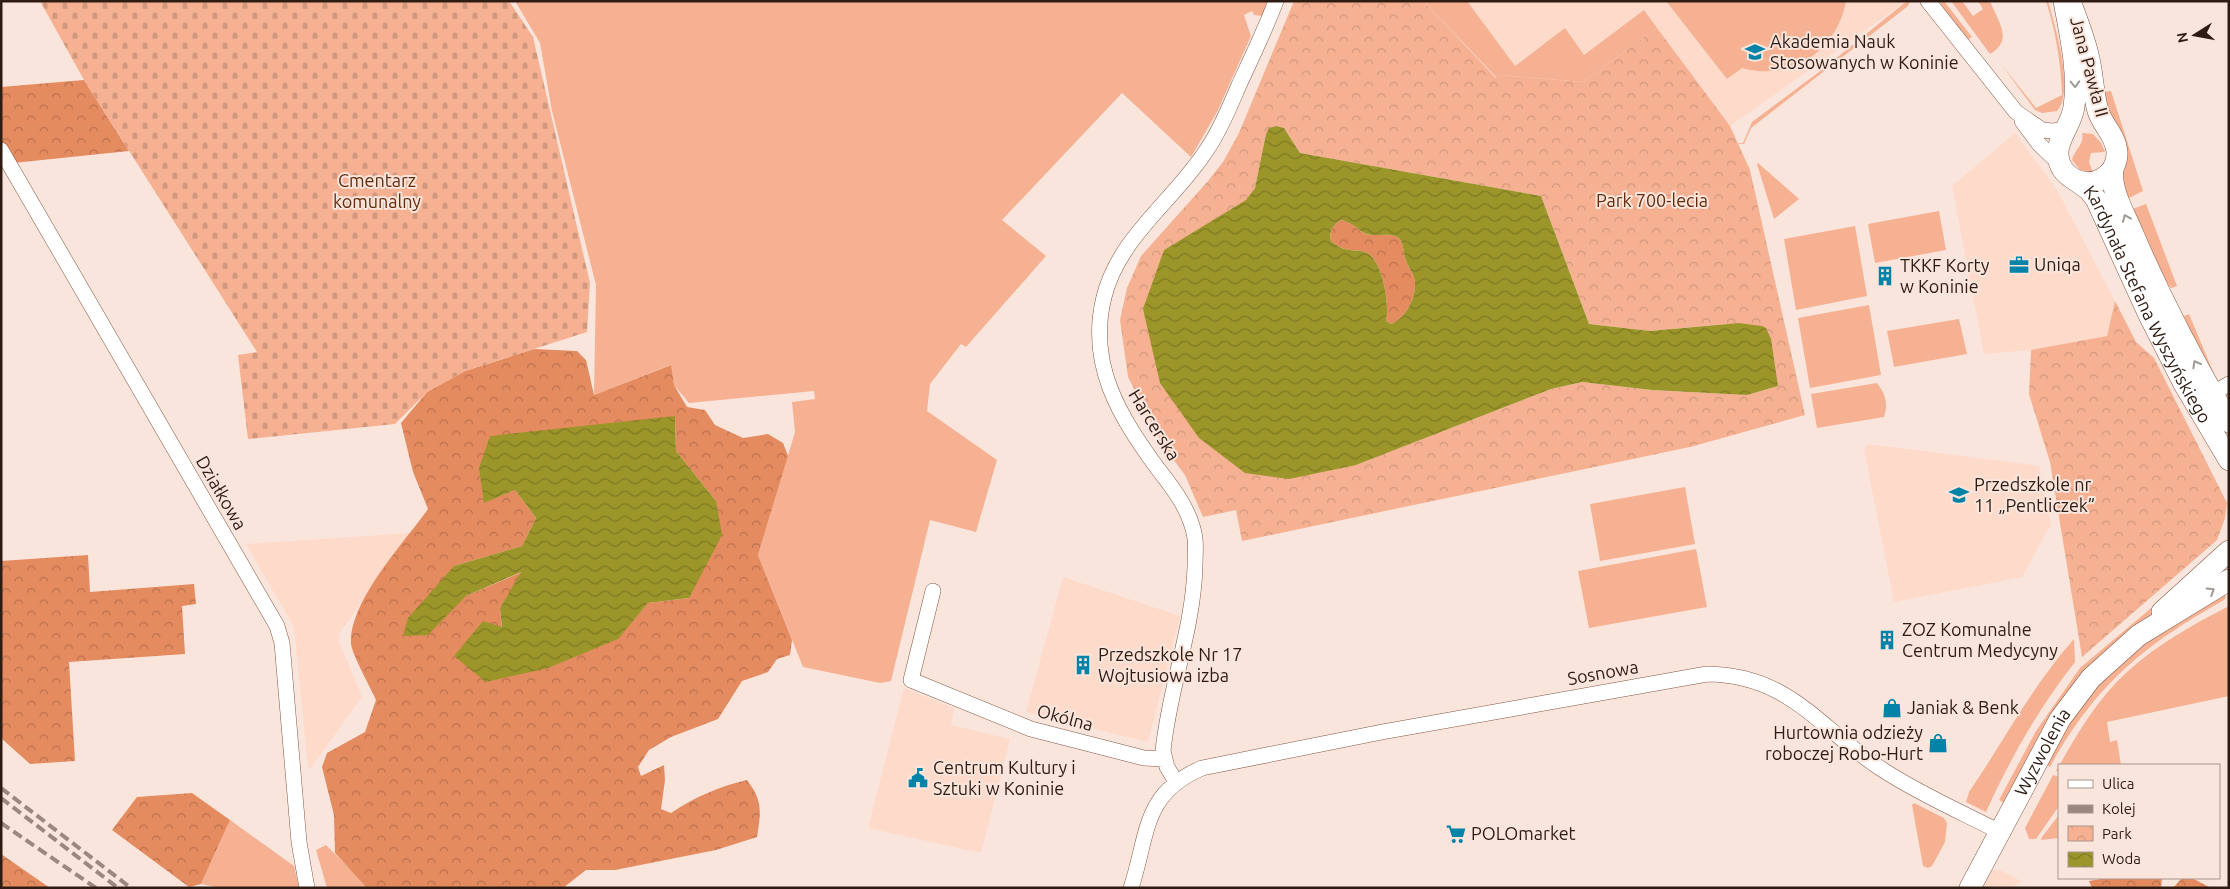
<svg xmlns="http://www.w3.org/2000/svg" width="2230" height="889" font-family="Ubuntu,sans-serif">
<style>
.built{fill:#fedaca}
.green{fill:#f5b192}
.forest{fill:url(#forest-crowns);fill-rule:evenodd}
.cemetery{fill:url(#cemetery-stones)}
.park{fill:url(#park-crowns);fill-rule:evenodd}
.water{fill:url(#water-waves);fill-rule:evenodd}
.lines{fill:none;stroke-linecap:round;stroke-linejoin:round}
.street-casing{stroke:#835843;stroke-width:16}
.secondary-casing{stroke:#835843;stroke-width:22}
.street{stroke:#fff;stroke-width:15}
.secondary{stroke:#fff;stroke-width:21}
.rail{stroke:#9b877e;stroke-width:4;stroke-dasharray:10 5;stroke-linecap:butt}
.oneway{stroke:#a19995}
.labels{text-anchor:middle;stroke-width:4;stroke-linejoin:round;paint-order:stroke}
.poi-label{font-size:18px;fill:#2e1c13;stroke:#fae5dc;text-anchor:start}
.street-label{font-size:18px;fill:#2e1c13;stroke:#fae5dc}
.park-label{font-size:18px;fill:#642b0b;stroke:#fae5dc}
</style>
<defs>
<pattern id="forest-crowns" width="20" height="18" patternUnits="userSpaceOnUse" patternTransform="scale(1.25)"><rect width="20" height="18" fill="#e58b60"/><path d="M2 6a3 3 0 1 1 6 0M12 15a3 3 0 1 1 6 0" fill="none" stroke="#ba714e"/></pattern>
<pattern id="cemetery-stones" width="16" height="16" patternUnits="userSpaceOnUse" patternTransform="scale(1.25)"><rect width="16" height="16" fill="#f5b192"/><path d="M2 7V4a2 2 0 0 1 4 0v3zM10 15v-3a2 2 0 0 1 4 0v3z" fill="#d2987d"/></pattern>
<pattern id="park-crowns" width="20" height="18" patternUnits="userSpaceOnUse" patternTransform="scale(1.25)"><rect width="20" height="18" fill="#f5b192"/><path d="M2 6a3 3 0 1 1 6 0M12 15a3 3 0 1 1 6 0" fill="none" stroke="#d2987d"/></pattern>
<pattern id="water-waves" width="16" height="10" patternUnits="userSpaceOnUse" patternTransform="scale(1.25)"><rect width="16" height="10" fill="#9b952a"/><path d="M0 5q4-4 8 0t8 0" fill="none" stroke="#7f7923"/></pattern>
</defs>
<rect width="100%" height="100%" fill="#fae5dc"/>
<path class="built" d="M1423 1H1903L1904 3 1730 126 1657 28 1583 82 1499 75Z
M2015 133 2057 190 2115 301 2107 336 2031 350 1984 354 1952 186Z
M1868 444 2039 466 2051 524 2022 577 1894 602 1864 449Z
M411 533 339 634V641L362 697 310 769 308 768 294 627 246 544Z
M1063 577 1180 616 1148 742 1026 712Z
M904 688 954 708 951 725 1010 739 981 853 868 828Z
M1992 870H2000L2021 881 2011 888H1980Z"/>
<path class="green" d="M515 1H1267L1263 16 1254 15 1252 11 1244 15 1251 36 1217 112 1191 157 1122 93 1002 220 1046 256 966 347 961 344 930 384 927 411 997 460 976 532 930 520 891 681 880 683 803 667 758 555 795 432 792 402 815 399 814 391 689 403 674 385 670 365 594 395 596 285 552 111 540 43Z
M1423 1H1467L1515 66 1565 28 1584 55 1644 10 1657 28 1583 82 1499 75 1497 78Z
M1666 1H1846C1837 51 1791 82 1742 68L1727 79Z
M1907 1H1910L1908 6 1751 128 1744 144 1732 143H1743L1752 122 1819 72Z
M1944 1 1972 37 1967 40 1941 6V2Z
M1951 1H1962L1973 16 1983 9 1978 1H1990C1998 22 2014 40 1990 54Z
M2046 1H2048C2055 26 2075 91 2057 111L2042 113 2035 110 2001 64 2036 108 2062 95C2061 63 2056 32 2046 1Z
M2111 91 2143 191 2125 200 2103 92Z
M2082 133 2093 134 2101 143 2105 152 2091 153 2089 162 2093 173 2080 170 2072 160C2074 150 2085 144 2082 133Z
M1758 163 1799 199 1774 219 1757 164Z
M2146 204 2177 286 2171 288 2157 269 2130 210Z
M1939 211 1946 250 1875 263 1868 224Z
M1855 226 1867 296 1796 310 1784 239Z
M1869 305 1881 375 1810 388 1798 318Z
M2189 314 2214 374C2197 364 2191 334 2184 316Z
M1959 319 1967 354 1894 367 1887 331Z
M1877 383C1886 395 1888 403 1884 417L1817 428 1811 394Z
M1685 487 1695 544 1600 561 1590 504Z
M1696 549 1707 607 1589 628 1578 571Z
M2182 582 2047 723 2004 803 1999 800 2036 731 2080 668Z
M2222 591 2226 597 2224 600C2144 645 2095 685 2050 767L2045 764C2060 737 2075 710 2095 687 2129 647 2179 620 2222 591Z
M2229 606V696L2107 722 2110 742 2117 740 2121 765H2059V772L2056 771C2076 736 2097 699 2127 672 2156 645 2194 624 2229 606Z
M2074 639 2075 662C2039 708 2010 759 1986 812L1966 802 1969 792C2004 741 2032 686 2074 639Z
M2053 775 2059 777V806L2036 839H2029L2025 828Z
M1914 803 1944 818 1947 823 1945 842 1932 866 1928 868 1923 866 1912 805Z
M2059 815V838L2041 840 2042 837Z
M230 820 294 866 299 888H221L201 884Z
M326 845 369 888H327L316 850Z"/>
<path class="forest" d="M84 80 129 151 13 163 1 142V87Z
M1340 220C1356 223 1356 230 1366 234 1376 237 1388 232 1397 237 1404 241 1403 251 1405 258 1407 266 1415 274 1415 283 1416 298 1405 319 1391 324L1386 321C1390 306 1383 261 1367 253 1353 247 1348 255 1331 241 1329 231 1332 227 1340 220Z
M534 349 577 351 586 360 594 395 671 365 674 385 687 407 705 410 715 425 743 438 768 434 783 443 788 456 758 555 792 640 790 655 777 659 768 672 742 681 718 719 671 737 649 750 638 767 641 776 664 765 665 780 661 809 671 813C695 797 718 787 747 780 763 801 761 812 757 837L716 850 615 870H586L563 888 366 887 335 853 334 815 322 767 327 753 365 732 376 700C371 689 352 654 351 644 349 601 404 543 428 509L413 472 401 423 427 392 465 371ZM675 416 676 451 716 501 689 598 648 603 617 639 454 656 502 628 500 608 522 572 466 596 454 566 522 546 536 518 515 490 484 502Z
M88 555 90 592 194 584 196 604 182 606 185 654 69 662 75 761 30 764 1 738V561Z
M192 793 230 820 201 884 189 887 112 830 137 797Z
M1 854 50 888H1Z
M2107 878H2162L2161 888H2092L2089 881Z
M2182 878H2192L2211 888H2173Z"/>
<path class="cemetery" d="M40 1H509L533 37 590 283 587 332 465 371 427 392 395 424 248 439 238 355 257 352 84 80Z"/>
<path class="park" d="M1294 1H1423L1496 78 1499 75 1583 82 1657 28 1730 126 1750 170 1805 415 1690 447 1242 541 1236 510 1203 517 1185 475 1164 447 1128 377 1120 320 1127 288 1141 256 1208 181 1223 162 1239 133ZM1277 126 1284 128 1300 153 1541 196 1589 324 1650 331 1727 324 1778 386 1747 395 1652 390 1582 382 1551 389 1356 465 1164 250 1246 201 1255 188 1266 134Z
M2115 301 2136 342 2154 358 2227 503 2225 518 2217 540 2082 657 2050 462 2029 394 2031 350 2107 336Z"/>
<path class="water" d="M1277 126 1284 128 1300 153 1541 196 1589 324 1650 331 1739 323 1762 326 1766 328 1771 339 1778 386 1747 395 1652 390 1582 382 1551 389 1356 465 1289 479 1245 473 1199 438 1160 383 1143 309 1164 250 1246 200 1255 188 1266 134 1269 128ZM1340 220C1356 223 1357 231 1367 234 1376 237 1388 232 1397 237 1404 241 1403 251 1405 258 1407 266 1415 274 1415 283 1416 298 1405 319 1391 324L1386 321C1390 306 1383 261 1367 253 1353 247 1348 255 1331 241 1329 231 1332 227 1340 220Z
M675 416 676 451 716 501 722 535 689 598 648 603 618 639 548 668 486 682 454 656 483 621 502 627 500 608 521 572 466 596 428 635 403 636 408 618 454 566 522 546 536 518 515 490 484 503 479 468 490 436Z"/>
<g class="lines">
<defs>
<path id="street" d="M1928 1 2016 112 2042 130 2053 131 2068 128
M2022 121 2039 144 2060 164
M1 150 277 626 282 643 299 842 307 888
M2212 394 2229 384
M933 591 911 680 1031 729 1144 758 1165 759
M1176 782 1167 767 1163 751C1169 689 1193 630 1195 567 1195 558 1196 547 1195 538 1191 512 1174 489 1158 469 1120 417 1087 365 1104 297 1119 236 1176 199 1208 148 1221 129 1230 106 1239 85 1252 57 1265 30 1276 1
M1131 888C1149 833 1142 794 1202 768L1382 732 1707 674C1791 675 1819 729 1883 770 1920 794 1961 812 2000 832"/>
<g id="secondary">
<path d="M2064 1C2070 35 2079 72 2074 107 2072 124 2056 139 2058 156 2059 165 2064 173 2072 178 2092 191 2118 175 2117 152 2116 136 2103 126 2098 111 2093 94 2093 76 2089 59 2085 39 2077 20 2070 1"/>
<path d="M2113 169C2110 191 2125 214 2133 234 2161 299 2193 361 2229 422"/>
<path id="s1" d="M2075 180 2088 189 2096 199 2148 313 2184 384 2229 460"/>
<path d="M2162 612 2229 551"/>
<path id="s2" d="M1970 888 2060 719 2091 678 2139 635 2229 580"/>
</g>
</defs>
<use href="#street" class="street-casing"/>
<use href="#secondary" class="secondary-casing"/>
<use href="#street" class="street"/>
<use href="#secondary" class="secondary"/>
<path class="rail" d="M1 788 131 888
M1 798 118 888
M1 823 96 888"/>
</g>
<defs><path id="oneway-chevron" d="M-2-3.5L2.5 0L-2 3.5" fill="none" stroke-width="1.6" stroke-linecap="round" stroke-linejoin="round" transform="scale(1.25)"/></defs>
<g class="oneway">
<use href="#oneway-chevron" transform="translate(2075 84) rotate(88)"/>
<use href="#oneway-chevron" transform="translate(2126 218) rotate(-113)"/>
<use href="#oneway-chevron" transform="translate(2196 364) rotate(-119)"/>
<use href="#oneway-chevron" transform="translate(2211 591) rotate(-32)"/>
</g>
<defs>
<symbol id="university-bare" viewBox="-9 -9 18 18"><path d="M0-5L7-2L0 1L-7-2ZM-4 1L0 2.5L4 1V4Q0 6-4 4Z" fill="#0383a7" stroke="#fae5dc" stroke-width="2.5" paint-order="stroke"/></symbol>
<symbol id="office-bare" viewBox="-9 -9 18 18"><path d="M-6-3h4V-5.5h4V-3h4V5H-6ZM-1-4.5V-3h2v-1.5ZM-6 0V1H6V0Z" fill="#0383a7" stroke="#fae5dc" stroke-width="2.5" paint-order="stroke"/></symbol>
<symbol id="building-bare" viewBox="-9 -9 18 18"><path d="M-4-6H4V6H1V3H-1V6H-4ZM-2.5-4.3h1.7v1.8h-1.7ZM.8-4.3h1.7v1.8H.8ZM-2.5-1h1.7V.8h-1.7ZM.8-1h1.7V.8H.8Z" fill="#0383a7" stroke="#fae5dc" stroke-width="2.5" paint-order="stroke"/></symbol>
<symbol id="school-bare" viewBox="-9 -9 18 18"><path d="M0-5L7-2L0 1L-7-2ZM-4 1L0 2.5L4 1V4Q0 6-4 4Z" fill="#0383a7" stroke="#fae5dc" stroke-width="2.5" paint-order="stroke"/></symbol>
<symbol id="shop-bare" viewBox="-9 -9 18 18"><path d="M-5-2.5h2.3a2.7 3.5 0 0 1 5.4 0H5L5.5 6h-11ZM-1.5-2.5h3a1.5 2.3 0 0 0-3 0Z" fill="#0383a7" stroke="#fae5dc" stroke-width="2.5" paint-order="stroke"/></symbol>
<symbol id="civic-bare" viewBox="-9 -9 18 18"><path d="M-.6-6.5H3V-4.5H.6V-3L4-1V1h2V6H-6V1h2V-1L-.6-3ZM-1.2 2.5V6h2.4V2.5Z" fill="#0383a7" stroke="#fae5dc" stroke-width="2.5" paint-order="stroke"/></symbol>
<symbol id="supermarket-bare" viewBox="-9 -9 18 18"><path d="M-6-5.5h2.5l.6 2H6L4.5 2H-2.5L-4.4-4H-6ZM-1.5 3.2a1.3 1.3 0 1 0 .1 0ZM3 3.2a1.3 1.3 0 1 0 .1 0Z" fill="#0383a7" stroke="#fae5dc" stroke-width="2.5" paint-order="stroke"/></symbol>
</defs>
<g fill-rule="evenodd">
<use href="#university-bare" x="1741" y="38" width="28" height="28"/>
<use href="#office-bare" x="2005" y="251" width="28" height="28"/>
<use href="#building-bare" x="1871" y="262" width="28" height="28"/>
<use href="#school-bare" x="1945" y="481" width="28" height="28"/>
<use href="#building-bare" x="1873" y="626" width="28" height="28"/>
<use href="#building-bare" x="1069" y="651" width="28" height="28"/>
<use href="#shop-bare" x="1878" y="694" width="28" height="28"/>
<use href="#shop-bare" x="1924" y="729" width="28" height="28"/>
<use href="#civic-bare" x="904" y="764" width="28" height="28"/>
<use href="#supermarket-bare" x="1442" y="820" width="28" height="28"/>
</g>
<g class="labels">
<g class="poi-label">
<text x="1770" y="48">Akademia Nauk<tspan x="1770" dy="21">Stosowanych w Koninie</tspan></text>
<text x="2034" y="271">Uniqa</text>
<text x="1900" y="272">TKKF Korty<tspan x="1900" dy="21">w Koninie</tspan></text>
<text x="1974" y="491">Przedszkole nr<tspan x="1974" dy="21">11 „Pentliczek”</tspan></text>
<text x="1902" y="636">ZOZ Komunalne<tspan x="1902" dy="21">Centrum Medycyny</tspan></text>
<text x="1098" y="661">Przedszkole Nr 17<tspan x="1098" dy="21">Wojtusiowa izba</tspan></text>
<text x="1907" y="714">Janiak &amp; Benk</text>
<text x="1923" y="739" text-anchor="end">Hurtownia odzieży<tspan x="1923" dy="21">roboczej Robo-Hurt</tspan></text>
<text x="933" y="774">Centrum Kultury i<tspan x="933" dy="21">Sztuki w Koninie</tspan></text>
<text x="1471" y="840">POLOmarket</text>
</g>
<g class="street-label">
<text transform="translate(2089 67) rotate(75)" y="6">Jana Pawła II</text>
<text dy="6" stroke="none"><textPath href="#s1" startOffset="146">Kardynała Stefana Wyszyńskiego</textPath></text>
<text transform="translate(1154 425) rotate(58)" y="6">Harcerska</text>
<text transform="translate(221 493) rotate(60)" y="6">Działkowa</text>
<text transform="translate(1603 673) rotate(-10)" y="6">Sosnowa</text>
<text transform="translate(1065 718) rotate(15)" y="6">Okólna</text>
<text dy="6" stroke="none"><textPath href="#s2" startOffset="154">Wyzwolenia</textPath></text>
</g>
<g class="park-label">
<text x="377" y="187">Cmentarz<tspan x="377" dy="21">komunalny</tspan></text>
<text x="1652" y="207">Park 700-lecia</text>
</g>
</g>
<rect width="2230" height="889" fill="none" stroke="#2e1c13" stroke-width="5"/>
<rect x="2058" y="764" width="162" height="115" fill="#fae5dc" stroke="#a8958c"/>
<rect x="2068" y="780" width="25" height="8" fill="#ffffff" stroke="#a8958c"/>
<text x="2102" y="789" font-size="15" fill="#2e1c13">Ulica</text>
<rect x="2068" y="805" width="25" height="8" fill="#9b877e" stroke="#a8958c"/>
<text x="2102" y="814" font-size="15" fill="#2e1c13">Kolej</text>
<rect x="2068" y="826" width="25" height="15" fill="url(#park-crowns)" stroke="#a8958c"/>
<text x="2102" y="839" font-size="15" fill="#2e1c13">Park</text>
<rect x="2068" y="852" width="25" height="15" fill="url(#water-waves)" stroke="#a8958c"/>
<text x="2102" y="864" font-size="15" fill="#2e1c13">Woda</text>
<g transform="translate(2195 35) rotate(259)" stroke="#fae5dc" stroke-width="4" paint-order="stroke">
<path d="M0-4L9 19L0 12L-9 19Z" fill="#2e1c13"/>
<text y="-8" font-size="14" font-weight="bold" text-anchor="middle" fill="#2e1c13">N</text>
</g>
</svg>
